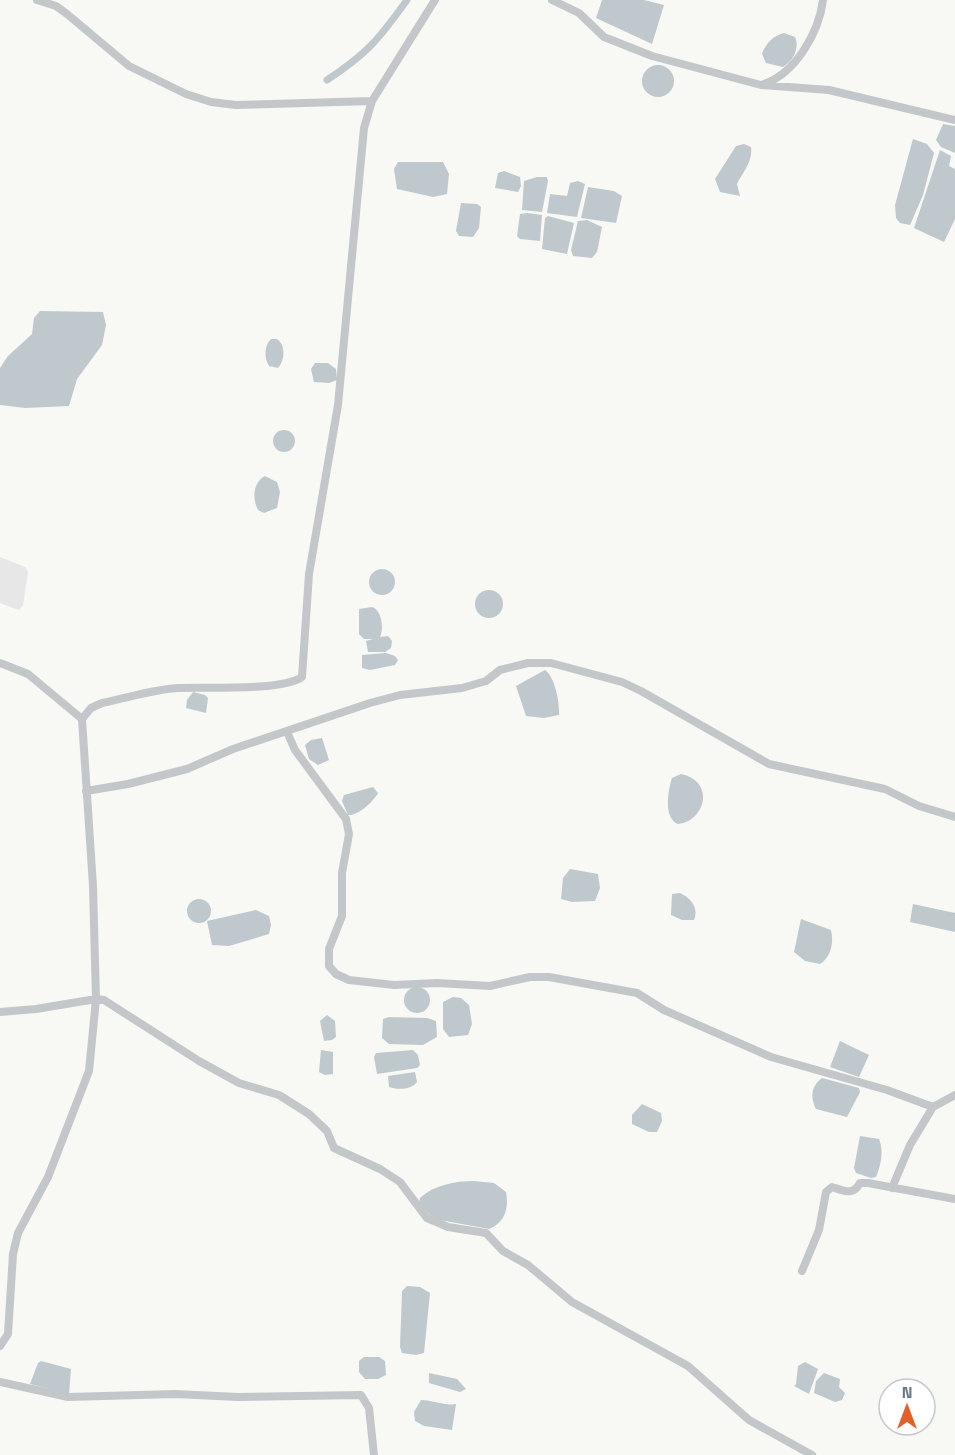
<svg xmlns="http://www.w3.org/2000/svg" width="955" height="1455" font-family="'Space Grotesk',sans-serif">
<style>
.built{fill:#e6e7e6}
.water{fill:#bec8cd}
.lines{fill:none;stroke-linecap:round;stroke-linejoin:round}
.canal{stroke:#bec8cd;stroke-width:7}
.minor{stroke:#c3c7ca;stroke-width:8}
</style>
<rect width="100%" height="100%" fill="#f8f8f5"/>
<path class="built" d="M0 557 25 567 28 572 23 605 19 610 0 603Z"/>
<path class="water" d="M602 0H644L664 5 652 44 596 18Z
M784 33 795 37C800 48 793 61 783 67L766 63 762 54C766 43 773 36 784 33Z
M642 81a16 16 0 1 1 32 0a16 16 0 1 1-32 0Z
M943 124 955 126V153L941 147 936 140Z
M913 139 927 144 934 153 923 195 910 225 900 223 896 218 895 205Z
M744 144 751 147C753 162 743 172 737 184L740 196 720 192 715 179 736 146Z
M940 150 951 156 949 166 955 169V219L944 242 914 228Z
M398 162H443L449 174 447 194 433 197 397 189 394 169Z
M504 171 520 177 521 186 518 192 495 188 498 173Z
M537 177H547L548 181 542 212 522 210 524 181Z
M578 181 585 184 577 217 547 213 550 194 567 196 570 183Z
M588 187 614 191 622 196 616 223 581 218Z
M461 203 477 204 481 207 479 228 473 237 459 236 456 231Z
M527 213 542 215 540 241 520 239 517 236 520 214Z
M548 216 574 223 567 254 542 249 545 218Z
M587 220 602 227 597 252 592 258 573 256 571 250 578 221Z
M40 311 103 312 106 325 102 345 77 379 69 406 25 408 0 405V368L8 356 32 334 34 318Z
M271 339H277C286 345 285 360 278 368L269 366C264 358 264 346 271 339Z
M315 363H328L336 369 337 380 329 383 314 382 311 369Z
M273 441a11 11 0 1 1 22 0a11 11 0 1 1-22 0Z
M265 476 277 482 280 492 277 508 264 513 258 510C252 499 253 482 265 476Z
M369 582a13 13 0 1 1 26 0a13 13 0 1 1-26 0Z
M475 604a14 14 0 1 1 28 0a14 14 0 1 1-28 0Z
M372 607C382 610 384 629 380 637L388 636 392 641 391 648 385 652H368L366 641 373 639H364L359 634V609Z
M386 653 395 656 398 660 395 665 370 670 362 668V655Z
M545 670C555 677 560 703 559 715L544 718 526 716 516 686Z
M193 692 205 695 208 698 206 713 186 708 187 700Z
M322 738 329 760 318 765 309 759 305 745 311 740Z
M681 774C716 781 705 822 678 824 663 818 668 791 672 778Z
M373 787 378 793C373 802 358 816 348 815L342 801 344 795Z
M570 869 598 874 600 888 595 901 572 902 561 899 563 878Z
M680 893C691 898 699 908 694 920H682L671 915 672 894Z
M187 911a12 12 0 1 1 24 0a12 12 0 1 1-24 0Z
M913 904 955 913V932L910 922Z
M256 910 269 916 271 925 269 934 229 946 212 945 207 921Z
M801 919 831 930C834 943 831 957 820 964L805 961 794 952Z
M404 1000a13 13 0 1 1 26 0a13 13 0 1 1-26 0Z
M453 997 461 998 469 1005 472 1024 468 1035 449 1037 443 1029V1002Z
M327 1015 335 1021 336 1037 332 1040 324 1041 320 1021Z
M389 1017 427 1018 436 1021 437 1037 423 1045 389 1044 382 1038 383 1019Z
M840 1041 869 1055 859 1077 830 1067Z
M321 1050 333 1052V1074L325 1075 319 1072Z
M413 1050 418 1055 420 1065 417 1068 377 1074 374 1057 376 1053Z
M415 1072 417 1082C411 1090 398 1090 389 1087L388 1076Z
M822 1078 859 1088 860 1092 847 1117 816 1109C810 1098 811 1086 822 1078Z
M642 1104 661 1113 662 1121 657 1132H649L632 1124V1115Z
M860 1136 879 1139C884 1151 881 1165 876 1177L871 1178 856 1173 854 1168Z
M474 1181 494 1183 506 1192C509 1209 505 1222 489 1229L440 1220 430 1215 419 1202 420 1198C434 1185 455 1181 474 1181Z
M407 1286 420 1287 430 1293 424 1353 416 1355 402 1353 400 1347 402 1291Z
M364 1357H379L385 1361 386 1375 378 1379H365L359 1372V1361Z
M41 1361 71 1369 69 1394 30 1384 38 1363Z
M805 1362 818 1369 809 1394 794 1386 796 1384 798 1366Z
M429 1373 457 1379 466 1389 460 1392 429 1383Z
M824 1373 840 1379 839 1387 845 1393 842 1400 835 1402 814 1393 816 1381Z
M421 1400C433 1400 444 1406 456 1404L452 1430 424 1426 415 1421 414 1412Z"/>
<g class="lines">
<path class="canal" d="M327 80C368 53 379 39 407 0"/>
<path class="minor" d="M37 0 56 6 67 14 129 66 186 94 211 102 236 105 372 101
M552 0 579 13 604 37 652 56 761 85 829 90 955 120
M764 84C796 73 819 32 823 0
M0 663 28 674 82 719
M287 732 295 750 346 819 349 834 342 873V916L329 949V966L336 974 349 980 394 985 437 983 490 986 530 977H549L637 993 664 1010 771 1057 887 1090 933 1107
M86 791 128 784 187 769 233 749 370 703 400 695 462 688 486 681 500 670 528 663H551L622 682 641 691 769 764 885 789 919 806 955 817
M0 1012 36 1009 96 999 104 1000 199 1061 239 1083 279 1095 309 1114 327 1131 334 1148 380 1169 400 1182 427 1218 448 1227 486 1233 503 1251 528 1265 572 1302 688 1366 749 1420 812 1455
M892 1188 910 1145 933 1107 955 1095
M802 1271 819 1230 826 1192 832 1187C845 1191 853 1196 860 1183H868L955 1199
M0 1346 8 1334 13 1254 18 1233 48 1177 89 1071 96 999 93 886 82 719 91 708 102 703C127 698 154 689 179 688 205 687 283 691 302 677L309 574 338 405 364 128 372 101 435 0
M0 1382 68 1397 175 1394 238 1397 361 1395 369 1408 374 1455"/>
</g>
<g transform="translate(907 1407)"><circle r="28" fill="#ffffff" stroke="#c2c9cf" stroke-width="1.5"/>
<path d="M0-4.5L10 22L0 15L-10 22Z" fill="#e45e29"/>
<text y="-9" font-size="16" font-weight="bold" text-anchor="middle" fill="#677786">N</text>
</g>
</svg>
